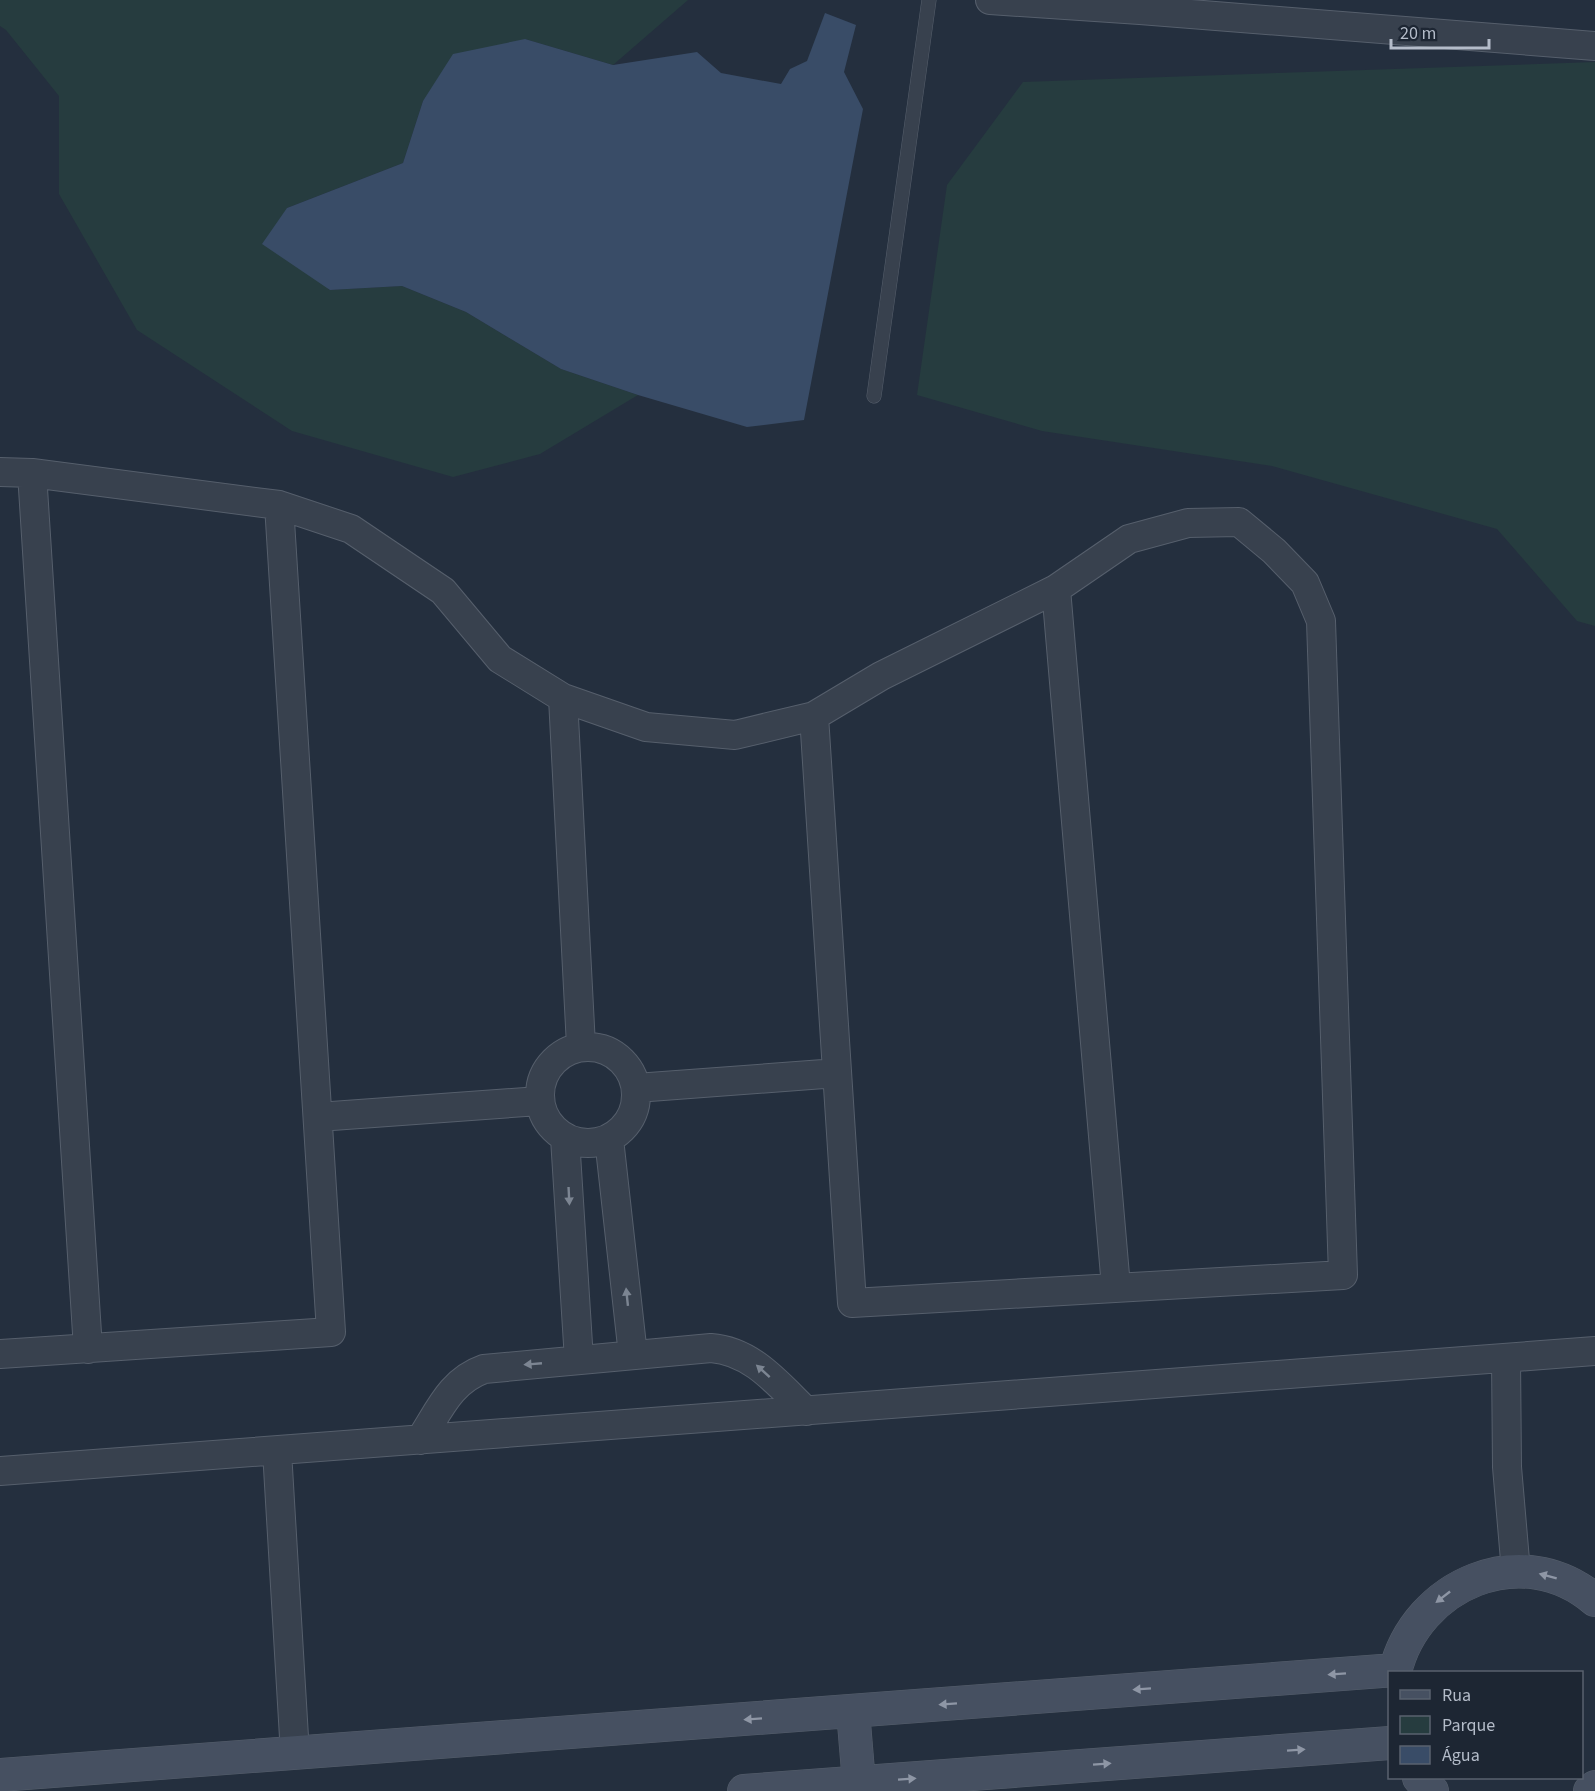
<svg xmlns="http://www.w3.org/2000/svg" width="1595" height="1791" font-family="'Source Sans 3',sans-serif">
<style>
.green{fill:#263c3f}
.water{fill:#394c67}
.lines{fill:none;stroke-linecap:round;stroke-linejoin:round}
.lane-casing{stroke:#565f6c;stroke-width:15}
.street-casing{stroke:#565f6c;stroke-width:30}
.secondary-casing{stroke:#565f6c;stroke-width:34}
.lane{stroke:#38414e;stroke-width:14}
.street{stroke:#38414e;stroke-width:28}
.secondary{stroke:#465061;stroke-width:33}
.oneway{fill:#7c8592}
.oneway2{fill:#8e96a5}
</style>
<rect width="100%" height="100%" fill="#242f3e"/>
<path class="green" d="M0 0H688L613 65 525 39 423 101 403 163 287 208 329 290 402 286 466 312 561 369 638 395 540 454 453 477 292 431 137 330 59 194V96L6 30 0 26Z
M1595 62V626L1577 621 1497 529 1272 466 1042 431 917 395 947 185 1023 82Z"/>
<path class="water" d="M825 13 856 25 844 72 863 109 804 420 747 427 638 395 561 369 466 312 402 286 330 290 262 244 287 208 403 163 423 101 453 54 525 39 613 65 697 52 721 73 781 84 790 69 807 61Z"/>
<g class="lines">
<defs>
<path id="lane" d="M874 396 929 0"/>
<path id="street" d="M990 0 1140 10 1595 46
M0 472 32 473 279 505 351 529 443 591 500 659 563 698 646 727 735 735 814 716 881 676 1056 589 1129 539 1188 523 1239 522 1274 551 1305 583 1321 621 1343 1275 852 1303 814 716
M32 473 88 1349
M1056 589 1116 1287
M563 698 581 1046
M540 1095a48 48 0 1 1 96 0a48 48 0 1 1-96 0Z
M636 1088 837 1073
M318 1117 539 1101
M565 1138 579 1360
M609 1139 633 1355
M0 1354 331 1332 279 505
M1506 1359 1507 1467 1516 1572
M420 1440C439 1411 450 1381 484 1369L711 1348C752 1351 778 1384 806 1411
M277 1451 295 1754
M0 1471 1595 1351"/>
<path id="secondary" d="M1395 1672C1416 1584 1522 1538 1595 1600
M853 1711 859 1783
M0 1775 1395 1670
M1419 1778 1432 1791
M744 1791 1390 1743
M1590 1791 1595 1787"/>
</defs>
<use href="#lane" class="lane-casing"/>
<use href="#street" class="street-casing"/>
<use href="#secondary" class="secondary-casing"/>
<use href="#lane" class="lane"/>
<use href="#street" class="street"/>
<use href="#secondary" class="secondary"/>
</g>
<defs><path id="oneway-solid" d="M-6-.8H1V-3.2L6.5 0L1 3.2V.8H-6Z" transform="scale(1.5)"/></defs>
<g class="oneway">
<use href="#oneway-solid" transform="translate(569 1196) rotate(87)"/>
<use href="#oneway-solid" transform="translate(627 1297) rotate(-96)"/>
<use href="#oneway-solid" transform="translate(533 1364) rotate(175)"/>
<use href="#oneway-solid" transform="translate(763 1371) rotate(-138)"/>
</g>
<g class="oneway2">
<use href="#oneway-solid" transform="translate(1548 1576) rotate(-165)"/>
<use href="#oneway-solid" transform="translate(1443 1597) rotate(142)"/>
<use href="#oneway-solid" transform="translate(1337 1674) rotate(176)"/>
<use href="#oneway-solid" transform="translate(1142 1689) rotate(176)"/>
<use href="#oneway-solid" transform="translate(948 1704) rotate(176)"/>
<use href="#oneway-solid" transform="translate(753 1719) rotate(176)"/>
<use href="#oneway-solid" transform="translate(1296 1750) rotate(-4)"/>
<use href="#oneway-solid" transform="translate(1102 1764) rotate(-4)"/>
<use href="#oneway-solid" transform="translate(907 1779) rotate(-4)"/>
</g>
<rect x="1388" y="1671" width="195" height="108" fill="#1d2633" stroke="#59626f" stroke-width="1.5"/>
<rect x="1400" y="1690" width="30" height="9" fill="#465061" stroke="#59626f" stroke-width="1.5"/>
<text x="1442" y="1701" font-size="18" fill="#b4bcc9">Rua</text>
<rect x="1400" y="1716" width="30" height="18" fill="#263c3f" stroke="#59626f" stroke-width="1.5"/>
<text x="1442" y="1731" font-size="18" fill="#b4bcc9">Parque</text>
<rect x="1400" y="1746" width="30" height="18" fill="#394c67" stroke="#59626f" stroke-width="1.5"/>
<text x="1442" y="1761" font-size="18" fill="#b4bcc9">Água</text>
<path d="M1391 39v9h98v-9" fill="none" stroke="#b4bcc9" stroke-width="3"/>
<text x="1400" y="39" font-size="18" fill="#b4bcc9" stroke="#1d2633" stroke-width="4.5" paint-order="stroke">20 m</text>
</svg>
